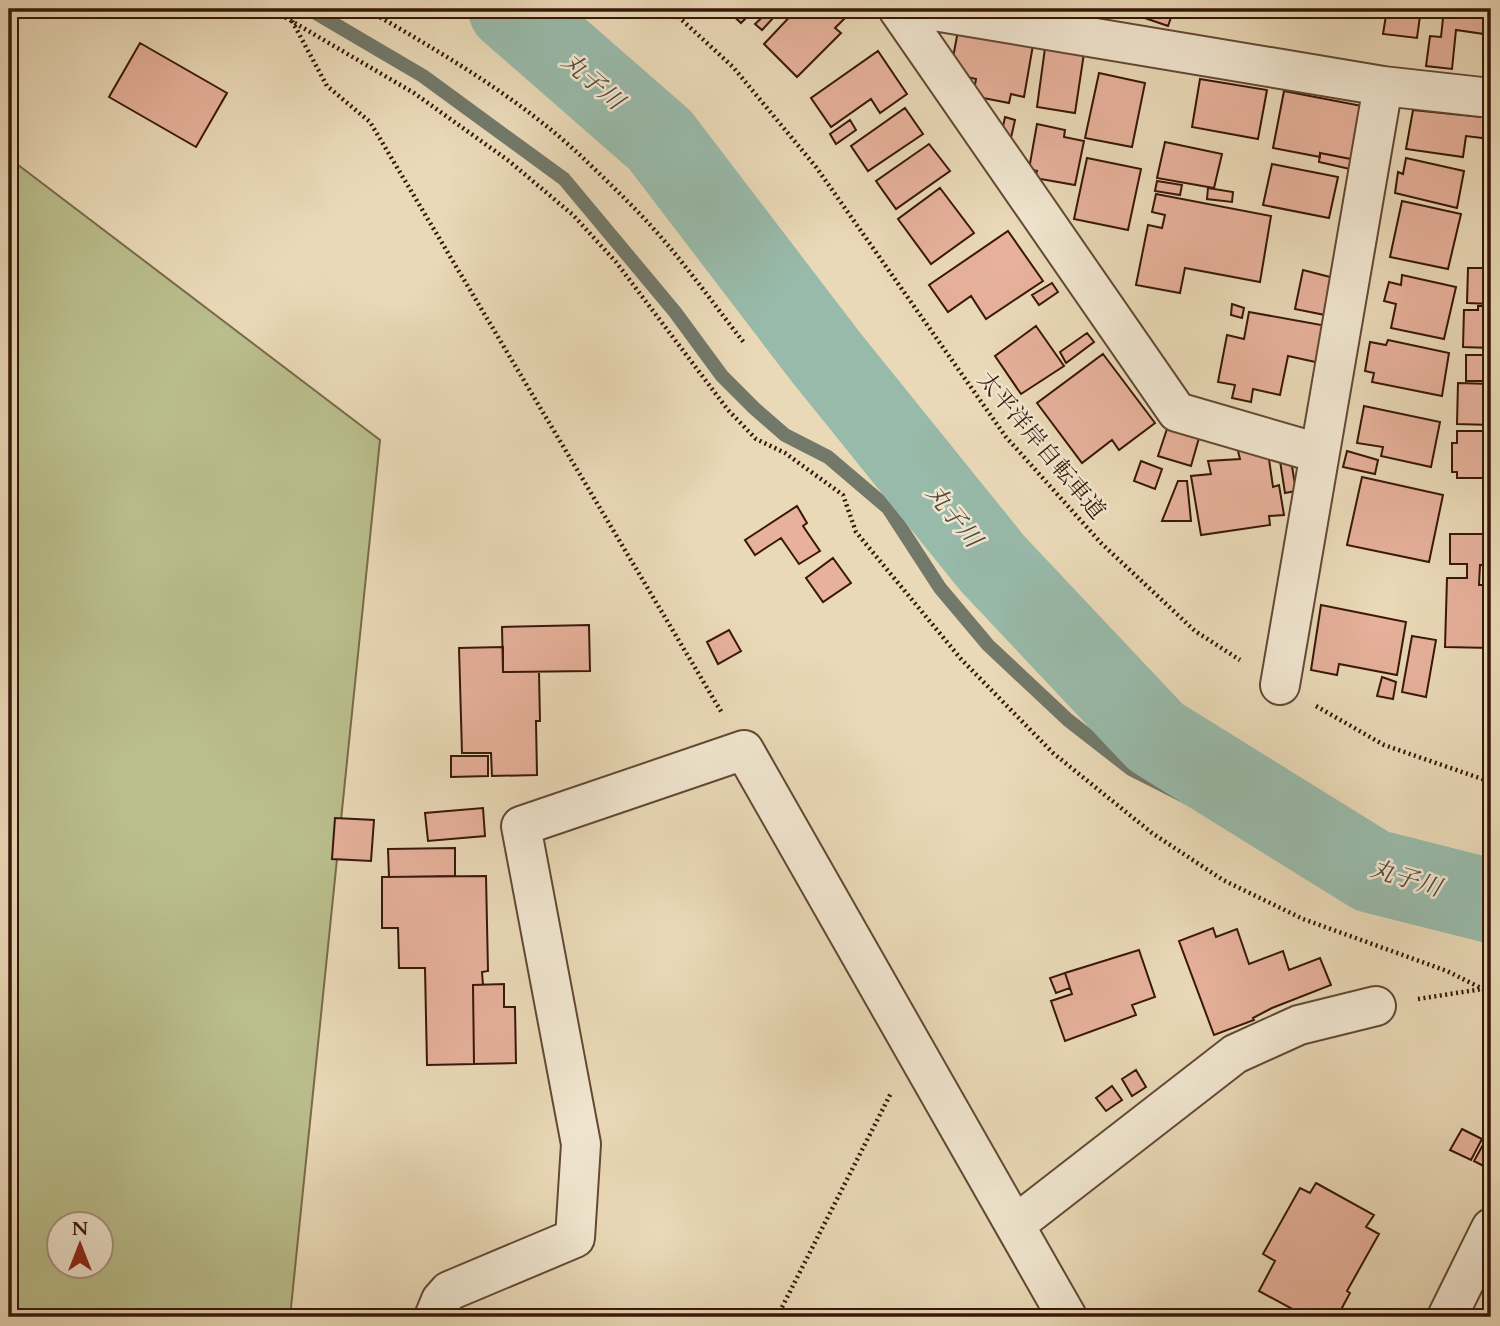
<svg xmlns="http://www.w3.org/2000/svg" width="1500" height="1326" font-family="Cardo,'Noto Serif JP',serif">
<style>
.green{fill:#babe8c;stroke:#796a4a;stroke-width:2;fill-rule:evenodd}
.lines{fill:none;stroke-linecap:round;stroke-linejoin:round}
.stream{stroke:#72796a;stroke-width:14}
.river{stroke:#98baaa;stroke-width:84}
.building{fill:#e7b19b;stroke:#381709;stroke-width:2}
.minor-casing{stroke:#644834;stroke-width:42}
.path{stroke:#381709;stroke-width:4.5;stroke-dasharray:2 3.5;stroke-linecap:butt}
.minor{stroke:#f1e6d0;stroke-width:38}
.labels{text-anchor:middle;stroke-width:5;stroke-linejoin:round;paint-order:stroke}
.street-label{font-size:23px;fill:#381709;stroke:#f1e6d0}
.water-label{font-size:24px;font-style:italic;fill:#554839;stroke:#f1e6d0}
</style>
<rect width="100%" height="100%" fill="#ead9b7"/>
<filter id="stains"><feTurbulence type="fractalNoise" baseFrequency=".00286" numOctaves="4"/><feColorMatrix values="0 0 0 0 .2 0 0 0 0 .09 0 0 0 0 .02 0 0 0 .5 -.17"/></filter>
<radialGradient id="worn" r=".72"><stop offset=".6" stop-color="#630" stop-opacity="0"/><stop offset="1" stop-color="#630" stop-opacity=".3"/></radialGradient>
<path class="green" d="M9 158 380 440 290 1317H9ZM60 1224H102V1266H60Z"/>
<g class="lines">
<path class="stream" d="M309 9 423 76 564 179 675 312 722 376 754 408 785 435 828 457 888 508 940 588 988 645 1068 720 1131 769 1194 801 1372 871"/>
<path class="river" d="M510 9 660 140 825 356 992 563 1156 737 1372 871 1491 901"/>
</g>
<path class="building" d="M726 9H755L741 23Z
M797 9H854L835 28 841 33 797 77 764 44Z
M1141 9H1174L1168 26 1139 16Z
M1387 9H1421L1417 38 1383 34Z
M1444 9H1491V35L1456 30 1452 69 1426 66 1430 36 1441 37Z
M769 11 774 17 762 30 755 24Z
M958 31 1033 45 1024 97 1011 94 1009 103 973 96 976 79 950 73Z
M140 43 227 93 196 147 109 97Z
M1045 48 1084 53 1075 113 1037 107Z
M878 51 907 94 880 113 871 99 831 127 811 98Z
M1099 73 1145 83 1132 147 1085 138Z
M1200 79 1267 90 1258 139 1192 127Z
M1284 91 1362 106 1351 159 1320 153V157L1273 148Z
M905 108 923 134 868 171 851 146Z
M1413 110 1491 118V139L1466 136 1463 157 1406 149Z
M1005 117 1015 120 1010 142 1000 140Z
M850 120 856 130 836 144 830 134Z
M1037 124 1065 130 1064 137 1084 141 1075 185 1035 178 1037 171 1029 169Z
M1165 142 1222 154 1214 188 1157 178Z
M929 144 950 171 896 209 876 181Z
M1320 153 1351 159 1350 169 1319 162Z
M1087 158 1141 169 1128 230 1074 219Z
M1406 158 1464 171 1457 208 1395 193 1398 172 1403 174Z
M1272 164 1338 177 1329 218 1263 205Z
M1157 181 1182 185 1180 195 1155 191Z
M940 188 974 233 931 264 898 219Z
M1208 188 1233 192 1232 202 1207 199Z
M1156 194 1271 216 1260 282 1185 268 1180 293 1136 285 1148 225 1162 228 1165 215 1152 212Z
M1402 201 1461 214 1448 269 1390 257Z
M1008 231 1043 281 986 319 971 296 948 312 929 285Z
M1468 268H1491V304L1467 303Z
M1303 270 1334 278 1325 315 1295 309Z
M1402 275 1456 287 1444 339 1391 328 1396 304 1384 301 1389 282 1401 285Z
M1052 283 1058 292 1039 305 1032 295Z
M1232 304 1244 308 1242 318 1231 315Z
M1478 306H1491V348L1463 347 1464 310H1478Z
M1249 312 1327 326 1320 363 1288 356 1280 395 1253 389 1251 402 1232 398 1235 385 1218 382 1227 335 1244 339Z
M1036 326 1064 366 1021 394 995 356Z
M1087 333 1094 342 1066 363 1060 352Z
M1388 340 1449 353 1442 396 1372 382 1374 373 1365 371 1370 342 1386 345Z
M1103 354 1155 423 1119 450 1112 440 1082 463 1037 403Z
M1466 355H1491V381H1466Z
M1458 383 1491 384V425L1457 424Z
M1364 406 1440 422 1431 467 1381 456 1383 447 1357 443Z
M1167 429 1199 438 1191 466 1158 456Z
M1457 431H1491V478H1457V472H1452V443H1457Z
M1255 449 1256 455 1268 452 1273 487 1279 485 1284 515 1269 516 1270 525 1201 535 1191 476 1211 474 1208 461 1240 459 1238 451Z
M1347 451 1378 460 1375 474 1343 467Z
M1291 460 1296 491 1285 493 1280 461Z
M1141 461 1162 469 1155 489 1134 481Z
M1362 477 1443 495 1429 562 1347 545Z
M1178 481H1187L1191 521H1162Z
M797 506 807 523 803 526 820 551 799 564 781 538 755 555 745 540Z
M1450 534H1491V565H1480L1479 585H1491V648L1445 647 1447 578H1467V564H1450Z
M833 558 851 583 823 602 806 578Z
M1321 605 1406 622 1397 675 1339 664 1337 675 1311 670Z
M589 625 590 671 503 672 502 627Z
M729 630 741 651 718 664 707 642Z
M1412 636 1436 640 1426 697 1402 692Z
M503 647V672H539L540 721H536L537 775 492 776 491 753H462L459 648Z
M1382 677 1396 682 1393 699 1377 696Z
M451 756H488V776L451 777Z
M483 808 485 836 428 841 425 813Z
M335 818 374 820 371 861 332 859Z
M455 848V876L389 877 388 849Z
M486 876 488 971 482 972 483 985H473L474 1064 427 1065 425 968H399L398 928H382V877Z
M1213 928 1216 937 1237 929 1249 964 1283 951 1289 970 1320 958 1331 985 1272 1008 1253 1018 1254 1020 1214 1035 1179 941Z
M1139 950 1155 997 1132 1005 1136 1015 1065 1041 1051 1001 1072 994 1065 973Z
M1065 973 1070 988 1056 993 1050 978Z
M504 984V1007H515L516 1063 474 1064 473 985Z
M1136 1070 1146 1087 1132 1096 1122 1079Z
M1112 1086 1122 1100 1106 1111 1096 1098Z
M1462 1129 1482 1139 1471 1160 1450 1150Z
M1485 1141 1491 1144 1489 1169 1474 1161Z
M1316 1183 1374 1215 1366 1227 1379 1234 1347 1291 1350 1293 1337 1317H1307L1259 1291 1275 1261 1263 1254 1300 1188 1310 1193Z"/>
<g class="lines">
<defs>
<path id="minor" d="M898 9 1177 412 1318 453
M922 9 1383 86 1491 98
M1280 685 1383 86
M1016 1224 1235 1054 1299 1025 1376 1006
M434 1317 441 1300 449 1291 575 1238 581 1144 521 826 744 750 1067 1317
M1447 1317 1491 1228"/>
</defs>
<use href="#minor" class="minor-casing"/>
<path class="path" d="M271 9 414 93 509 161 573 215 616 262 728 410 756 439 785 453 843 495 856 532 961 659 1053 753 1152 833 1223 880 1303 919 1447 971 1483 989 1491 990
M366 9C440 52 518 97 581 156 610 184 640 212 666 243 694 276 719 311 745 344
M670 9 733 67 816 167 1006 437 1101 543 1195 631 1240 660
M292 21 327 86 370 122 722 713
M1316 706 1384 745 1491 782
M1418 999 1482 989
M777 1317 891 1093"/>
<use href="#minor" class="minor"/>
</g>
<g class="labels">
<g class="street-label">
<text transform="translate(1042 445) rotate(50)" y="8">太平洋岸自転車道</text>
</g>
<g class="water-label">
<text transform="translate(593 81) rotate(41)" y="8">丸子川</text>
<text transform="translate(954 516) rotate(51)" y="8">丸子川</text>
<text transform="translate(1406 878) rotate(17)" y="8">丸子川</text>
</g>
</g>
<rect width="1500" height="1326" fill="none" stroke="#ead9b7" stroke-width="35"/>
<rect x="10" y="10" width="1479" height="1305" fill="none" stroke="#381709" stroke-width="3.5"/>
<rect x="18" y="18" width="1465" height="1291" fill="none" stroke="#381709" stroke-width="2"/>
<g transform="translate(80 1245)"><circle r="33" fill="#f1e6d0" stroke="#a79380" stroke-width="2"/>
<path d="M0-5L12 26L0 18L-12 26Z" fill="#8f2418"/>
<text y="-10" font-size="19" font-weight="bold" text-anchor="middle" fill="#381709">N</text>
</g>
<rect width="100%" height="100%" filter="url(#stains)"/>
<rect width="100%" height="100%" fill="url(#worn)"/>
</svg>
